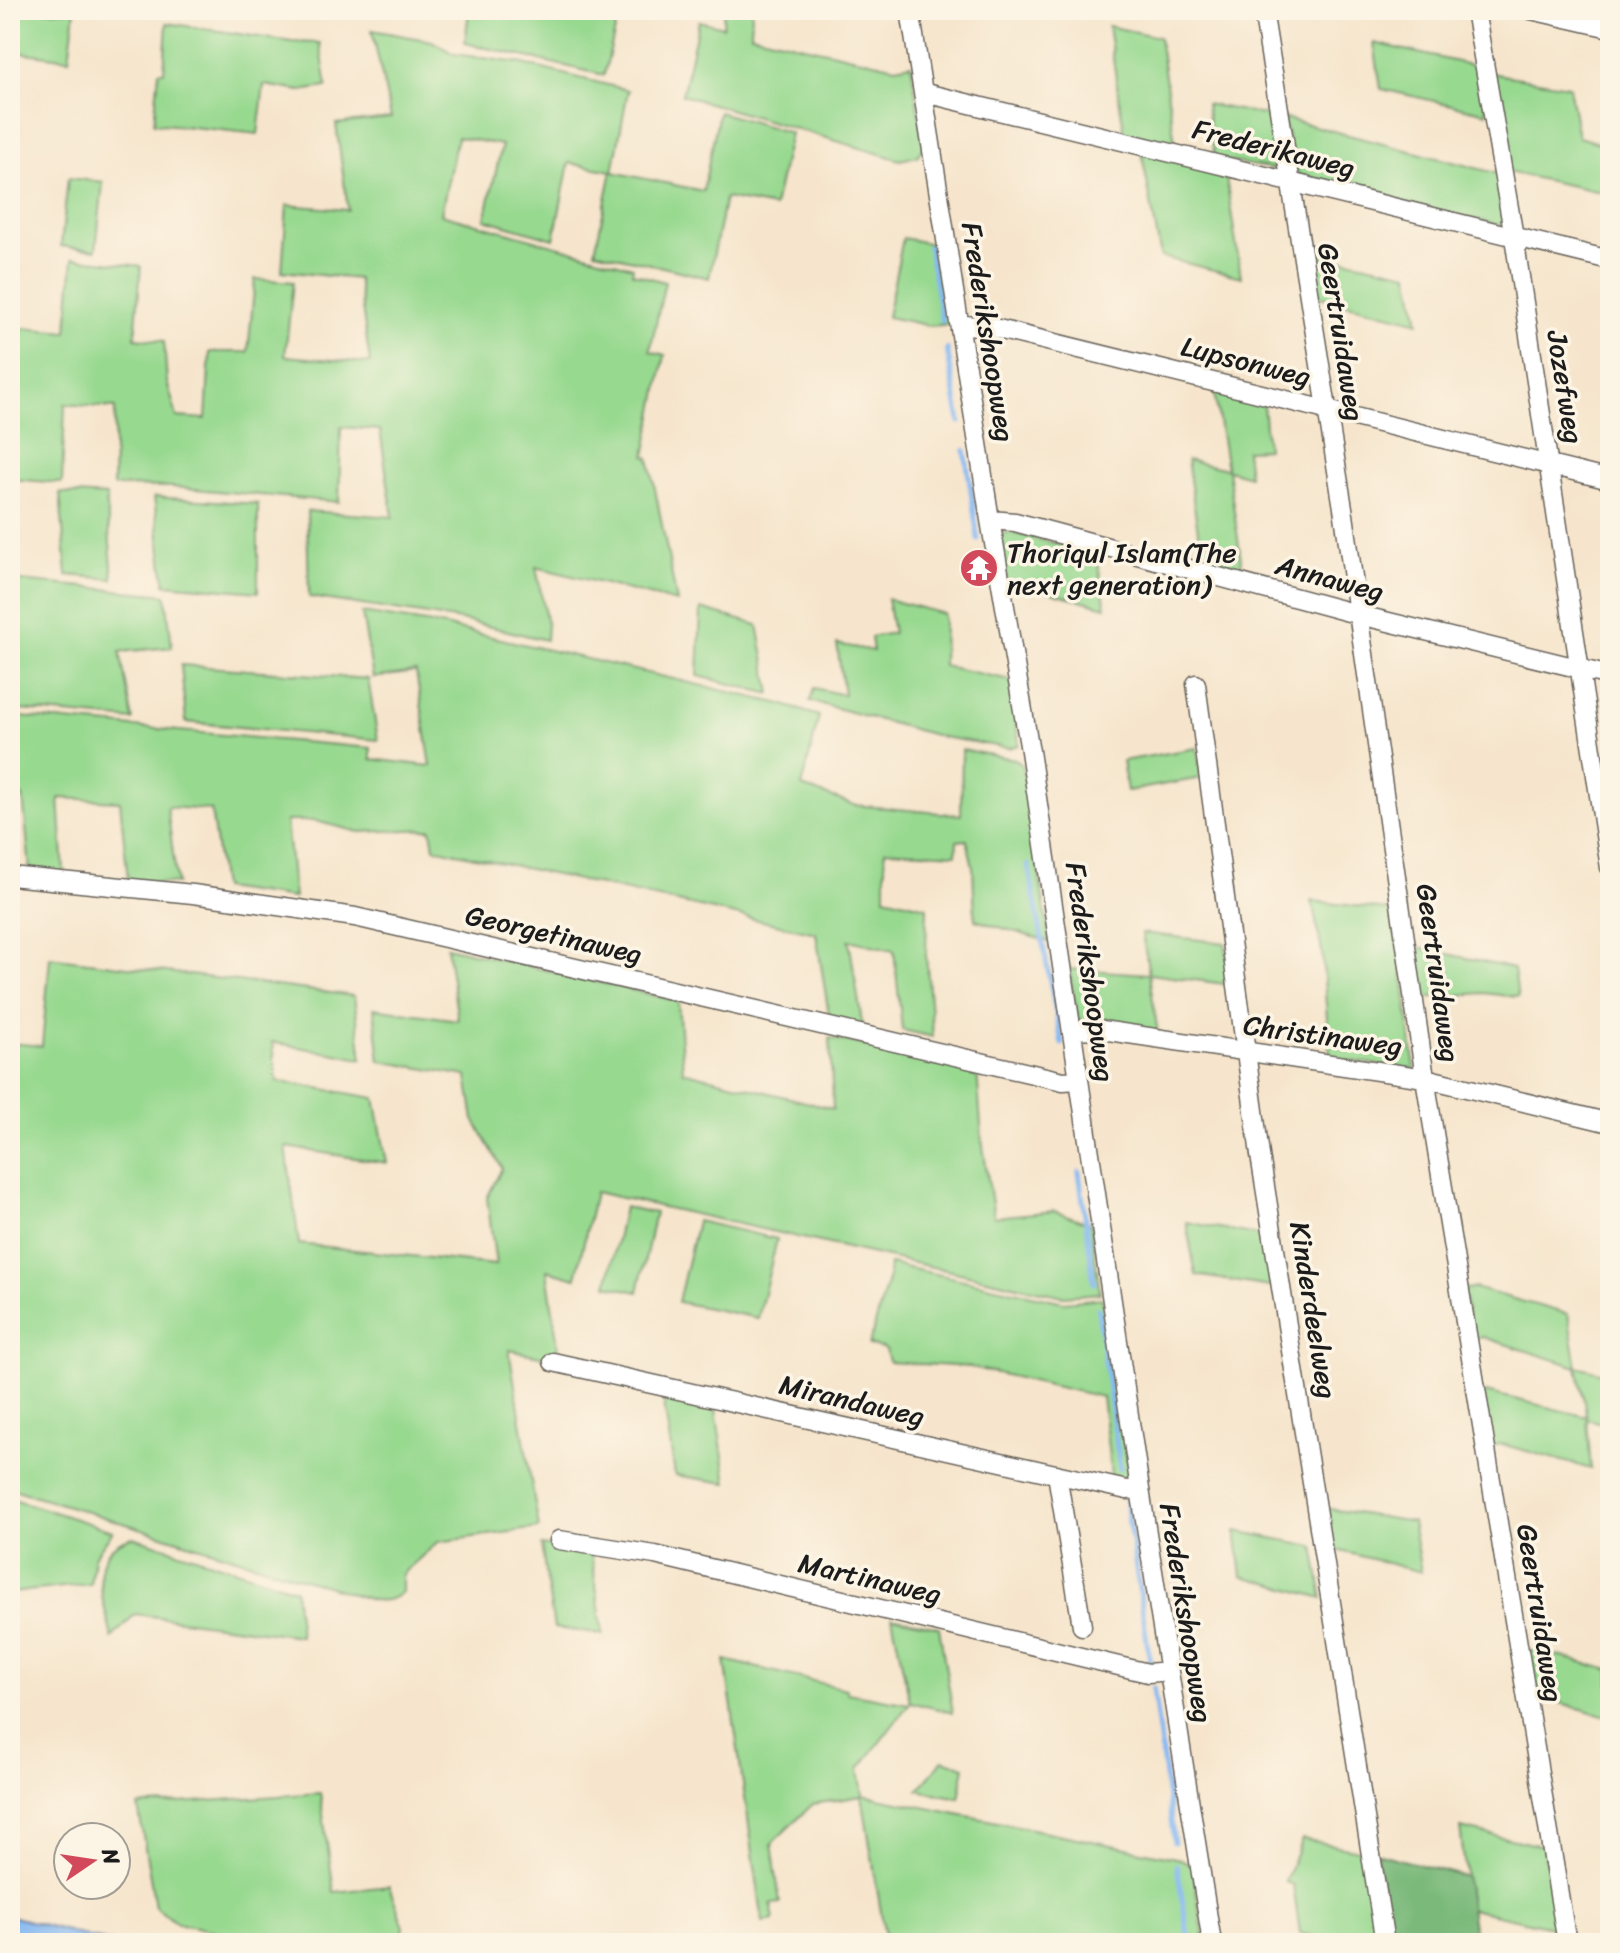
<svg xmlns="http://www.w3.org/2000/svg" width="1620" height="1953" font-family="Sriracha,sans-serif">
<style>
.green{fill:#98d990;stroke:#5a7a56;stroke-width:2}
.forest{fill:#7ab97a;stroke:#4b6a4b;stroke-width:2}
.water{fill:#84b8f2;stroke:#506a87;stroke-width:2}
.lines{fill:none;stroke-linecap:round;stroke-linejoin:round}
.stream{stroke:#84b8f2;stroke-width:5}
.minor-casing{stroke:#68625a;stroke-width:21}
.minor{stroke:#fff;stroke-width:18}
.labels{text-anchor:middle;stroke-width:7;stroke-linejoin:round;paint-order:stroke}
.street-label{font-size:28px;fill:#1c1c1c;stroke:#fcf5e5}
.poi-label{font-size:28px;fill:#1c1c1c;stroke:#fcf5e5;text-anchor:start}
</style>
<rect width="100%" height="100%" fill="#fcf5e5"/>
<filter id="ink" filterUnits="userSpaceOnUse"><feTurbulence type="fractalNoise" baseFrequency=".0125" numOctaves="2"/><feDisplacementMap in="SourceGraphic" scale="16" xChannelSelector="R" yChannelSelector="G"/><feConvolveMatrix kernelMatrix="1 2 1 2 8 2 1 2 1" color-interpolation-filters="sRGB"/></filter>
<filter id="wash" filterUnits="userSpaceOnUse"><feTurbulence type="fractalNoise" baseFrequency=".006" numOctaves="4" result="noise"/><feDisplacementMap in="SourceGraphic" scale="32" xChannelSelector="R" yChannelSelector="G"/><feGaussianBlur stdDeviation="1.8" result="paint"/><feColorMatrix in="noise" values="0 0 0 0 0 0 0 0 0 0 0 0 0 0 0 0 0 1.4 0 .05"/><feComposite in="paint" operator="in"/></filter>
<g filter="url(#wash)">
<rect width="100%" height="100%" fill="#f6e5cc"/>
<path class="green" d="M10 10 75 11 69 59 10 51Z
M469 10H620L604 75 465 43Z
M724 10H752L751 34 896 67 911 64 924 146 917 156 900 160 682 95 699 21 723 27Z
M167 23 292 42 320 43 327 87 300 91 264 85 258 134 154 123 159 71H164Z
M1108 26 1159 37 1176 149 1125 136Z
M372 30 432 41 454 54 519 63 628 90 613 172 703 191 719 112 790 133 774 207 725 198 709 278 595 251 612 171 569 163 554 239 485 219 502 145 457 137 441 214 633 267 632 273 665 282 650 351 665 355 645 456 649 458 677 602 536 567 547 624 546 640 461 620 309 597 307 511 393 517 380 430 341 427 339 502 172 487 113 486 115 408 65 404 62 483 10 479 11 327 67 332 73 258 141 266 135 338 164 341 167 382 177 417 206 419 210 352H248L255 279 293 282 285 356 370 363 358 279 282 271 287 205 348 210 336 124 391 118Z
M1374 43 1480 67 1487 113 1381 89Z
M1490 73 1569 86 1578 137 1610 146V194L1507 172Z
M1206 104 1275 117 1280 170 1215 159Z
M1283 118 1499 174 1508 227 1299 179Z
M1141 149 1225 171 1241 277 1161 257Z
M68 178 103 182 96 250 61 246Z
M903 238 939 245 951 324 931 326 887 317Z
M1305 251 1409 273 1419 322 1312 295Z
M1214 391 1263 404 1267 449 1246 450 1249 476 1228 470 1244 580 1204 570 1187 460 1227 469Z
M60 493 106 496 113 579 67 575Z
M154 497 258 504V592L165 584Z
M1002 533H1013L1096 553 1106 607 1005 580 999 536Z
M10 580 166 595 172 647 120 652 133 720 10 709Z
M887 599 944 614 943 666 1011 680 1019 745 1009 748 942 737 810 701 814 688 844 695 837 644 873 651 871 637 893 633Z
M701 609 758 625 771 694 698 676Z
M362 613 445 626 781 704 819 716 802 787 854 805 961 815 962 750 1015 759 1021 764 1023 771 1050 942 975 920 973 867 967 840 957 841 956 854 885 850V897L927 907 926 955 933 1037 902 1030 894 950 849 940 863 1029 830 1022 816 933 434 848 431 829 359 832 315 821H286L294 898 222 888 211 810 167 807 177 884 128 880 120 801 59 798 64 873 30 870 23 796 10 795V716L371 748V759L431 766 416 672 373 678Z
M181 665 368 679 378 740 186 722Z
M1197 748 1202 778 1127 791 1122 761Z
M1312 901 1395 911 1415 1070 1330 1058 1322 952Z
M1142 933 1225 943 1233 985 1149 974 1158 1034 1078 1021 1069 969 1149 974Z
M447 947 678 1001 683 1071 833 1109 830 1038 977 1070 982 1140 994 1217 1055 1211 1091 1224 1100 1293 1063 1296 595 1192 576 1278 547 1270 560 1360 509 1350 539 1528 438 1542 402 1574V1592C392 1601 384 1601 372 1600L10 1488V1043L42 1046 50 957 354 996 362 1059 272 1042 277 1081 375 1098 387 1163 286 1147 299 1244 496 1265 487 1198 502 1168 474 1120 467 1076 380 1061 374 1008 458 1020Z
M1413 948H1422L1514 969 1518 997 1483 993 1420 998Z
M624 1207 655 1213 638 1292 607 1285Z
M697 1221 777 1239 758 1318 678 1302Z
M1186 1222 1268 1237 1277 1288 1196 1275Z
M890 1264 1064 1302 1102 1298 1130 1477 1129 1480 1112 1483 1102 1397 970 1367 889 1362 886 1349 869 1345 888 1280Z
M1474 1288 1568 1314 1577 1366 1610 1375V1425L1587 1419 1591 1469 1501 1444 1490 1446 1480 1394 1490 1393 1587 1417 1577 1367 1483 1337 1472 1339 1463 1289Z
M662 1391 715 1404 727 1483 675 1475Z
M10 1498 113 1531 94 1557 90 1584 10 1593Z
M1323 1508 1412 1522 1421 1572 1329 1548Z
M1236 1531 1314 1546 1323 1598 1242 1576Z
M133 1537 295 1589 300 1636 135 1614 112 1638C104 1601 82 1550 133 1537Z
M541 1545 591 1552 603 1634 554 1628Z
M892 1617 939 1627 953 1713 910 1702Z
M1537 1650 1610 1670V1717L1550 1700 1531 1702 1524 1652Z
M725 1660 846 1689 847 1693 909 1704 859 1769 863 1795 1181 1859 1192 1865 1205 1943H886L862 1796 813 1804 772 1843 780 1903 771 1904 774 1920 763 1922Z
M943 1760 965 1767 959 1798 918 1790Z
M320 1793 334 1892 389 1886 404 1927 401 1943H269L177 1923 155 1907 138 1806Z
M1460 1828 1543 1846 1560 1929 1470 1909Z
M1302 1839 1364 1851 1380 1943H1339L1300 1933 1293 1885 1285 1882Z"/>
<path class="forest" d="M1376 1853 1466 1877 1475 1943H1391Z"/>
<path class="water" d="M10 1916 18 1918 112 1943H60L10 1930Z"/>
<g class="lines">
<path class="stream" d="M929 247 942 321
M947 349 960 422
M965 450 978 539
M1028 865 1062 1044
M1079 1172 1094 1283
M1098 1309 1120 1469
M1126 1502 1150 1661
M1153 1688 1174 1842
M1177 1865 1189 1943"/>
</g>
</g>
<g filter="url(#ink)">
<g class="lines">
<defs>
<path id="minor" d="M910 10 990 520 1030 751 1140 1489 1212 1943
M1263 10 1343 508 1425 1078 1567 1943
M1475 10 1514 237 1610 868
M1531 10 1610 28
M925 93 1610 260
M961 325 986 326 1610 480
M990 520 1015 522 1360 615 1610 676
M1196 684 1260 1155 1385 1943
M10 876 193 894 355 917 1063 1081 1078 1080
M1072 1030 1095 1029 1425 1078 1610 1123
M553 1362 1127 1490 1140 1489
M1057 1474 1082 1626
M559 1540 655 1555 1148 1673 1168 1671"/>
</defs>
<use href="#minor" class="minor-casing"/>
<use href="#minor" class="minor"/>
</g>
</g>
<defs>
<symbol id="temple-disc" viewBox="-11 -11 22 22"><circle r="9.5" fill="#d1495b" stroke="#fcf5e5"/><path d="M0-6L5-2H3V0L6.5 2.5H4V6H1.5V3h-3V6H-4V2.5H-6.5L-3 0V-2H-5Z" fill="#fff"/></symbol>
</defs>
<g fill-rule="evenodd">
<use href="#temple-disc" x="957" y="546" width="44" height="44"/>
</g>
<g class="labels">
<g class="street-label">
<text transform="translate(1274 148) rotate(14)" y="10">Frederikaweg</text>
<text transform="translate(989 332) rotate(81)" y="10">Frederikshoopweg</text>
<text transform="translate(1342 332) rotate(81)" y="10">Geertruidaweg</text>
<text transform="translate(1246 361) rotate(14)" y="10">Lupsonweg</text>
<text transform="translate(1566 387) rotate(81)" y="10">Jozefweg</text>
<text transform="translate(1330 578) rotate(15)" y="10">Annaweg</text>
<text transform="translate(554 934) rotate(13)" y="10">Georgetinaweg</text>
<text transform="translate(1091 972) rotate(82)" y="10">Frederikshoopweg</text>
<text transform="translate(1439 973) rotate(82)" y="10">Geertruidaweg</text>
<text transform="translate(1323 1035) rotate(8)" y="10">Christinaweg</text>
<text transform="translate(1314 1310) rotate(81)" y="10">Kinderdeelweg</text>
<text transform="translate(852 1400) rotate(13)" y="10">Mirandaweg</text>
<text transform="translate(870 1578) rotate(13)" y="10">Martinaweg</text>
<text transform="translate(1187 1613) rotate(81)" y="10">Frederikshoopweg</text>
<text transform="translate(1541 1613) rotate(81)" y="10">Geertruidaweg</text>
</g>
<g class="poi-label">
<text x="1007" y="562">Thoriqul Islam(The<tspan x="1007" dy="32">next generation)</tspan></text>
</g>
</g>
<rect width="1620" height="1953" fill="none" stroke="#fcf5e5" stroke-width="40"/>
<g transform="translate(92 1861) rotate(77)"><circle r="38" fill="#fcf5e5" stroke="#a29e95" stroke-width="2"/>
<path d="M0-6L14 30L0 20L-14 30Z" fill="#d1495b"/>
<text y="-12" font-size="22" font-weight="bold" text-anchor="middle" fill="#1c1c1c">N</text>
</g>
</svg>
